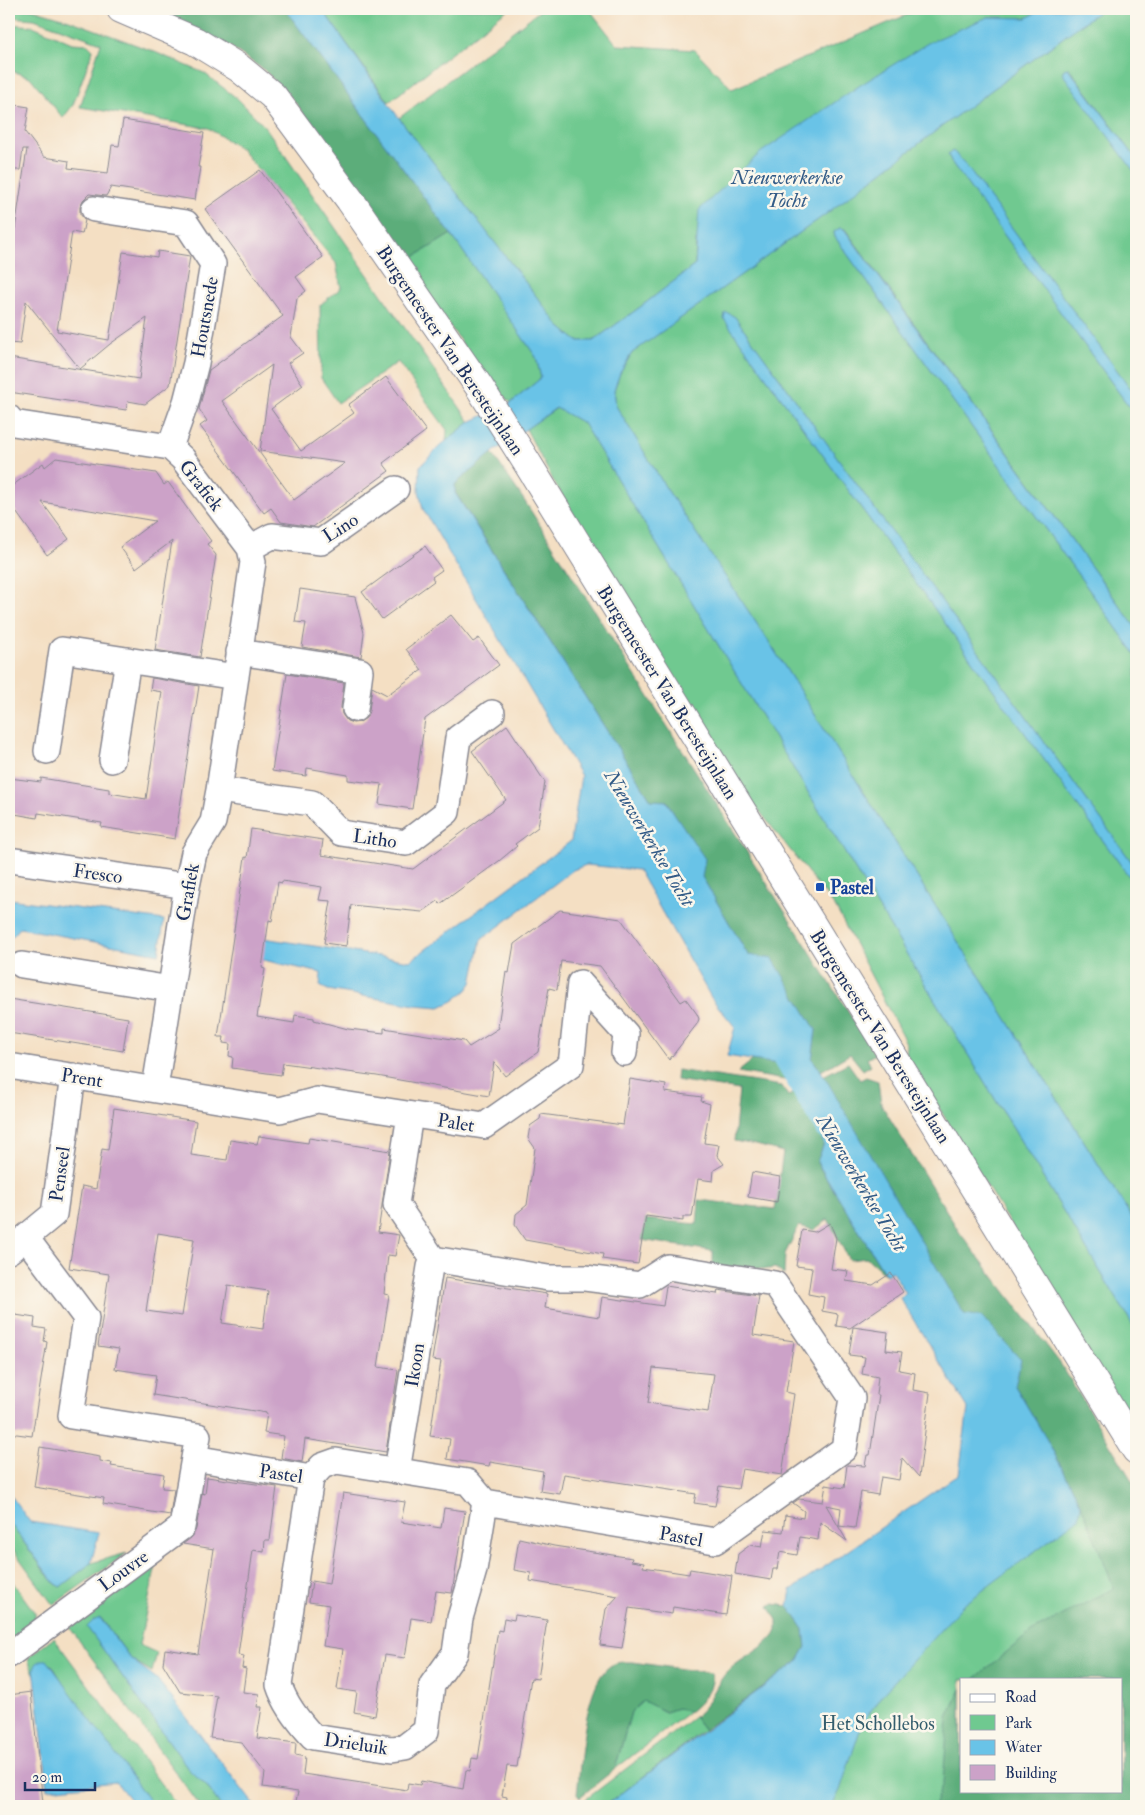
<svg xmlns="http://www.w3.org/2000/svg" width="1145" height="1815" font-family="'IM FELL Double Pica',serif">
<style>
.green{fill:#6fc990;stroke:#457c77;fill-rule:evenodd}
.forest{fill:#5bad7a;stroke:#3b6e6c}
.water{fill:#69c3e7;stroke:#4279a2}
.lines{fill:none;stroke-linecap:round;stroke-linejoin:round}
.canal{stroke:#69c3e7;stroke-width:25}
.building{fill:#cca2c8;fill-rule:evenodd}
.minor-casing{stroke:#888790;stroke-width:28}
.secondary-casing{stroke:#888790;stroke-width:30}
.minor{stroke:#fff;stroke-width:25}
.secondary{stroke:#fff;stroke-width:28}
.transit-dot{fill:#1a4fb4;stroke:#fbf7ec;stroke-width:2}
.labels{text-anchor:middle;stroke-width:5;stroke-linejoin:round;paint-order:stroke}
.street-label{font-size:19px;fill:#1b2f5e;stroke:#fbf7ec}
.transit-label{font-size:19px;font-weight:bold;fill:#164399;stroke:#fbf7ec;text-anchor:start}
.park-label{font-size:19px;fill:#345d6d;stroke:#fbf7ec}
.water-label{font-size:20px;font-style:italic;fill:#325b87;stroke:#fbf7ec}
</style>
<rect width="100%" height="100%" fill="#fbf7ec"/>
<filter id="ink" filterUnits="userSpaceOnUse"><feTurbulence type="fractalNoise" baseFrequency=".02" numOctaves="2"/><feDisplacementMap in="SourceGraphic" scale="10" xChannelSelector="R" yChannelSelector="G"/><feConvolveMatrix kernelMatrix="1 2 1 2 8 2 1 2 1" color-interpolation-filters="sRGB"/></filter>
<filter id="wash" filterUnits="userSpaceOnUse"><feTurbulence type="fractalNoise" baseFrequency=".0096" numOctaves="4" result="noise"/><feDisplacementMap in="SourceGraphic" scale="20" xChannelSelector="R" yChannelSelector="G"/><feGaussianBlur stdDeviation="1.12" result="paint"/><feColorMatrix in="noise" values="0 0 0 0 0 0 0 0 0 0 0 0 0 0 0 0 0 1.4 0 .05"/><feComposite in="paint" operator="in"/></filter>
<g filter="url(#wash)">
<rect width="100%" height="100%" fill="#f4dfc3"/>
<path class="green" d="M9 9H33L69 20 150 50 204 73 238 99 266 128 470 422 446 441 447 430 398 362 338 403 321 378 320 305 341 288 336 263 241 149 208 128 80 107 101 43 34 19 9 17Z
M322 9H508L389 102Z
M542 9H589L617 45 695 50 732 89 921 9H1042L1027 18 988 17 696 240 695 265 643 305 593 341H577L559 326 399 118Z
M1102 9H1136V158L1069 68 1064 69 1063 72 1136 174V396L964 163 953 151 948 154 952 163 1136 416V628L845 229 840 228 834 232 835 237 1136 655V868L735 317 724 319 1136 886V1224L769 642 666 488 616 406 614 390 620 373 632 353 826 214 937 130Z
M9 24 33 26 72 43 87 44 93 50 73 105 63 118 30 77 9 70Z
M451 234 536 357 541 378 511 403 485 377 406 262Z
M557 408 583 423 1136 1330V1430L906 1054 907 1045 836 908 753 803 721 757 554 482 526 429Z
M1101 1462 1136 1533V1806H616ZM961 1679H1121V1791H961Z
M9 1522 52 1581 60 1587 91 1563 127 1553 53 1605 9 1544Z
M158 1556 139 1645 157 1653 152 1672 131 1659 101 1618 87 1627 191 1772 206 1785 221 1806H200L70 1628 87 1615 89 1605Z
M9 1577 35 1613V1621L9 1640V1621L11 1619V1615L9 1611Z
M54 1638 177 1806H153L67 1689 52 1665 34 1668 36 1678 28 1660 31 1655Z
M643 1700 665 1712 678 1708 689 1712 615 1769 631 1712Z
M694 1717 704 1730 605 1806H577Z"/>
<path class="forest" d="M152 9H285L451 234 406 262 295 102 264 70 226 44Z
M492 453 524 500 875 1054 867 1059 871 1065 863 1070 850 1054 821 1071 812 1059 816 1030 748 955 702 877 667 801 651 800 455 492V484Z
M753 1060C760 1061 771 1061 778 1064 783 1066 798 1078 801 1082L796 1085 790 1081 738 1072Z
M848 1063 860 1080 866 1077 878 1081 881 1104 960 1233 1060 1363 1136 1487V1806H934L943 1783 948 1717 961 1689V1791H1121V1679H974L1031 1632 1114 1588 1081 1504 1047 1440 1015 1386 964 1315 823 1076Z
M677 1070 782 1086 788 1096 804 1088 810 1098V1116L824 1144 817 1163 886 1275 867 1258 849 1260 828 1219 814 1230 799 1226 785 1254 784 1275 775 1268 768 1269 713 1267V1251L641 1240 643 1219 697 1224 699 1200 775 1209 783 1152 756 1145 734 1141 739 1090 676 1080Z
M773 1604 788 1606 804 1629 806 1647 798 1661 704 1730 694 1717C712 1703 713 1688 726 1673 741 1657 765 1650 777 1631V1620L769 1606Z
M621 1662H632L711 1673C717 1687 699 1704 689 1712L678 1708 666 1712 643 1701 631 1712 615 1769 580 1797 577 1794C581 1763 584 1684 610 1666 613 1664 617 1663 621 1662Z"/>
<path class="water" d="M285 9H322L399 118 559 326 577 341H593L643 305 695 265 699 210 760 153 859 86 928 43 988 17 1027 18 1042 9H1102L937 130 826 214 632 353 620 373 614 390 616 406 666 488 769 642 1136 1224V1330L583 423 556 408 492 453 455 484V493L651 800 666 801 705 859 702 877 748 955 773 959 816 1030 812 1059 821 1071 964 1314 982 1317 1021 1360 1015 1386 1047 1440 1081 1504 1079 1518 962 1606 881 1696 862 1724 840 1790 832 1806H605L798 1661 806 1647 804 1629 788 1606 791 1590 959 1474 968 1408 900 1298 906 1293 892 1271 886 1275 817 1162 824 1144 810 1115V1098L797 1076 786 1071 778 1064 727 1056 735 1027 712 999 638 870 586 865 573 870 481 940 472 983 467 990 453 1001 440 1007 415 1005 328 990 320 986 321 973 259 959 263 938 410 961 571 841 581 776 423 509 419 491 420 466 440 446 470 422 511 403 541 378 536 357 451 234Z
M1068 68 1136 158V174L1062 73 1064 69Z
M953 151 964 163 1136 396V416L952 163 948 154Z
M840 228 844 229 1136 628V655L835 237 834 232Z
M725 313H728L735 317 1136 868V886L724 319Z
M9 899 164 920 159 954 20 928 9 940Z
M9 1493 30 1522 99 1533 91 1563 60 1587 53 1581 9 1522Z
M100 1618 131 1659 157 1679 255 1806H221L206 1785 191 1772 87 1627 93 1621Z
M43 1660H47L153 1806H135L116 1782 48 1789 34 1668 37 1663Z"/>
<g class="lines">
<path class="canal" d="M779 1047 828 1128"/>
</g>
<g id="blocks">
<path class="building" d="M9 104 29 107 25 132 44 157 69 161 68 168 108 173 112 145 119 146 123 120 204 133 198 167H200L195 200 111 187 106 196 89 194 83 200 80 207V214L85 220 82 234 72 232 57 331 109 340 123 252 157 257 158 251 190 256 170 385 145 404 128 401 126 410 9 392V358L139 379 147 318 110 344 80 369 26 301 20 344 9 343V228L15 229 27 149H23L20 170H9Z
M260 170 323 257 296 277 306 291 297 298 291 337 303 353 288 363 303 385 271 409 301 451 354 413 348 405 386 377 426 431 383 463 389 471 313 527 281 522 271 508 264 513 200 426 207 421 199 409 209 370 283 316 205 209ZM272 365 260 451 345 463 294 500 222 401Z
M56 458 156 473 164 485 168 482 211 541 207 544 216 555 200 657 155 650 172 541 136 568 120 547 155 521 42 502 69 539 47 555 9 502V488L43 463 45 467Z
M425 546 442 570 432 577 434 581 382 619 362 592Z
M300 589 355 597 364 633 361 657 302 647 306 623 295 622Z
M451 615 473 642 479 638 499 665 425 719 412 809 379 804 382 784 348 780V775L307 768 306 776 272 771 287 674 344 683 341 707 342 714 347 721 353 723 360 722 366 718 369 711 372 687 387 695 422 670 406 649Z
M152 678 199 686 175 839 101 827 102 823 38 813 37 818 9 813V778L41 782V778L109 789V793L146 799 162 692 150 690Z
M507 725 545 782 538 827 515 844 517 846 499 861 440 904 438 901 422 912 351 905 346 946 324 943 331 901 319 900 322 887 282 881V883L278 882 272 921 269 920 262 968 265 969 257 1017 294 1023 295 1015 314 1018V1020L348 1029 384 1033V1028L464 1041 469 1047 499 1028 498 1026 506 972 509 973 514 944 560 910 621 919 681 1002 686 999 697 1014 699 1019 697 1024 669 1060 600 966 561 961 557 990 549 988 538 1052 505 1076 494 1062 489 1096 377 1076 283 1063 281 1075 232 1068 233 1057 229 1056 230 1044 223 1043 224 1037H218L245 857 247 858 251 829 323 840 321 855 413 869 506 800 472 751Z
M9 999 128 1018 123 1051 9 1033Z
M630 1079 666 1085 665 1092 702 1097 701 1101 710 1104 704 1143 719 1145 717 1155 724 1164 714 1170 713 1181 698 1179 692 1217H683V1221L646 1216 638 1264 602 1259 603 1254 525 1240 515 1225 516 1214 527 1205 532 1171 535 1148 528 1138 530 1126 540 1119 541 1114 623 1125Z
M114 1108 196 1121 191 1155 227 1160 230 1140 257 1144 259 1136 308 1143 309 1138 390 1151 378 1232 399 1235 395 1256 388 1255 384 1294 389 1295 378 1367 398 1370 386 1452 305 1439 302 1462 281 1458 284 1436 264 1433 267 1413 153 1395 156 1375 115 1369 119 1349 98 1346 109 1274 69 1268 82 1186 96 1189 102 1149 108 1150ZM158 1233 194 1239 182 1316 146 1311ZM228 1285 268 1291 263 1329 222 1323Z
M752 1172 780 1177 777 1202 748 1197Z
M830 1223 836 1238 831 1269 848 1271 846 1281 873 1285 891 1273 903 1292 850 1328 836 1326 838 1314 822 1311 824 1297 808 1294 812 1268 796 1266 802 1230 815 1232Z
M445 1278 547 1294 545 1308 599 1317 602 1297 663 1306 666 1286 717 1294 718 1290 759 1296 753 1335 794 1341 786 1392 794 1394 782 1475 742 1469 738 1489 719 1486 715 1506 694 1503 696 1494 564 1474 560 1494 540 1491 543 1471 490 1462 489 1466 447 1459 450 1439 430 1436 441 1361 432 1360ZM653 1368 714 1374 708 1412 648 1403Z
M9 1314 35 1318 34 1327 46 1329 44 1341 47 1342 32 1436 9 1433Z
M853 1327 888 1332 886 1350 902 1352 899 1370 915 1373 913 1390 930 1393 919 1477 902 1458 899 1480 881 1477 878 1495 861 1492 855 1528 839 1526 841 1508 826 1505 847 1541 820 1522 818 1540 800 1537 797 1555 780 1552 777 1569H773L771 1580 735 1574 738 1554 750 1545 762 1547 765 1530 783 1532 785 1515 803 1518 804 1511 793 1503 799 1499 823 1502 826 1485 844 1488 847 1465 865 1466 867 1455H870L879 1395H876L878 1377 862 1374 865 1357 849 1355Z
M40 1447 100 1457V1461L112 1463 111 1466 164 1474 162 1488 174 1489 170 1515 103 1504 104 1498 34 1487Z
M207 1477 277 1487 270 1540H265L264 1552 253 1550 238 1655 244 1656 242 1668 246 1669 243 1692 259 1694 257 1707H262L257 1738 296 1743 295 1755 305 1757 303 1774 407 1790 408 1783 420 1785 421 1781 463 1789 466 1770 470 1771 472 1758 478 1759 498 1630 502 1631 504 1618 514 1620 515 1615 547 1620 538 1679 531 1678 517 1767 507 1766 502 1796 507 1797 506 1806H295L298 1792 263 1787 265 1773 241 1742 210 1738 217 1696 180 1692 163 1664 165 1649 198 1654 214 1549 183 1544 191 1538 196 1529 202 1493 205 1494Z
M343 1493 405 1502 401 1522 441 1528 444 1508 465 1511 452 1593 436 1591 431 1621 411 1618 405 1658 385 1655 375 1716 354 1712 357 1692 337 1689 343 1649 323 1646 329 1605 309 1602 312 1581 329 1584Z
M519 1538 554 1546 632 1558 631 1561 644 1563 643 1567 689 1574 690 1569 732 1576 726 1615 673 1607 672 1614 629 1608 622 1648 600 1645 606 1609 618 1596 530 1581 531 1573 514 1570Z
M31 1692 43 1803 34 1804 35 1806H9V1695Z"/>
</g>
</g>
<g filter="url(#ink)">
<use href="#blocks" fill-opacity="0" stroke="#888790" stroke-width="1"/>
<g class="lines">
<defs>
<path id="minor" d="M94 209 186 223 213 264 196 363 186 402 170 447
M9 418 13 423 170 447 183 459 250 548 253 562 219 790 213 822 194 853 187 886 155 1088
M250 548 272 536 321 542 396 489
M239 652 360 671 355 709
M47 751 62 650 236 677
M112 760 128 660
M219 790 312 803 341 833 406 843 447 812 458 738 492 713
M9 860 187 886
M22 965 171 989
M9 1066 280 1110 317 1100 484 1126 571 1065 580 983 626 1034 624 1053
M26 1238 86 1318 71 1416 198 1436 194 1458 311 1478 322 1466 336 1461 468 1482 485 1502 715 1541 844 1449 852 1398 775 1284 668 1267 640 1285 585 1278H548L433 1259 396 1204 410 1115
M9 1251 54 1214 73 1076
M397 1471 430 1267 433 1259
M311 1478 279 1685C285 1704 299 1722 313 1737L392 1749 405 1747 426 1731 432 1685 455 1653 460 1618 474 1570 485 1502
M9 1655 182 1527 194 1458"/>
<path id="secondary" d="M121 9 195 41 239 68 273 96 350 200 478 385 526 461 1136 1450"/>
</defs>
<use href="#minor" class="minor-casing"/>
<use href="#secondary" class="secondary-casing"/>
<use href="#minor" class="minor"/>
<use href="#secondary" class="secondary"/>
</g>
</g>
<rect class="transit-dot" x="815" y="882" width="10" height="10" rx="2.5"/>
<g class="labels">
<g class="street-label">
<text transform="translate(204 317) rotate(-80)" y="7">Houtsnede</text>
<text transform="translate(451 350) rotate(56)" y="7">Burgemeester Van Beresteijnlaan</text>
<text transform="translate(202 485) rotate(52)" y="7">Grafiek</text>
<text transform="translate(340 527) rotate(-32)" y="7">Lino</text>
<text transform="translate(668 692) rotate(58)" y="7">Burgemeester Van Beresteijnlaan</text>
<text transform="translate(375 838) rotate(8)" y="7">Litho</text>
<text transform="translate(98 873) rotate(8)" y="7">Fresco</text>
<text transform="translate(187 892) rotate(-80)" y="7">Grafiek</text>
<text transform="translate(881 1036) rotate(58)" y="7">Burgemeester Van Beresteijnlaan</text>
<text transform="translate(82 1077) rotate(9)" y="7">Prent</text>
<text transform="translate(456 1122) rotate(9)" y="7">Palet</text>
<text transform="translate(59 1174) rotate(-82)" y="7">Penseel</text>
<text transform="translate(414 1365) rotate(-81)" y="7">Ikoon</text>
<text transform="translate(281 1473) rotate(8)" y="7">Pastel</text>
<text transform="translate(681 1536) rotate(10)" y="7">Pastel</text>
<text transform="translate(123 1570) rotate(-36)" y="7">Louvre</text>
<text transform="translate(356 1743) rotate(8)" y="7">Drieluik</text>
</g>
<g class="transit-label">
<text x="830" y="894">Pastel</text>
</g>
<g class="park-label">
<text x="878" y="1730">Het Schollebos</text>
</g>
<g class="water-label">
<text x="787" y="184">Nieuwerkerkse<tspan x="787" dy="23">Tocht</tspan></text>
<text transform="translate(650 838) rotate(59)" y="7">Nieuwerkerkse Tocht</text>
<text transform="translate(862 1183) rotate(59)" y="7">Nieuwerkerkse Tocht</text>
</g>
</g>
<rect width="1145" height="1815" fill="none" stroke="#fbf7ec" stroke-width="30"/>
<rect x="960" y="1678" width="162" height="115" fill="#fbf7ec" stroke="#a1a7b3"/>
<rect x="970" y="1694" width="25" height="8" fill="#ffffff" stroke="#a1a7b3"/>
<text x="1005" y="1702" font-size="15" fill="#1b2f5e">Road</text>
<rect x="970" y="1715" width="25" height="15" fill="#6fc990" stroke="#a1a7b3"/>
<text x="1005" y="1728" font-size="15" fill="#1b2f5e">Park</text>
<rect x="970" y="1740" width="25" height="15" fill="#69c3e7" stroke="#a1a7b3"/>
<text x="1005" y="1752" font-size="15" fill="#1b2f5e">Water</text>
<rect x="970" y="1765" width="25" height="15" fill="#cca2c8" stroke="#a1a7b3"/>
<text x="1005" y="1778" font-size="15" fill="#1b2f5e">Building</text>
<path d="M25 1782v8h70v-8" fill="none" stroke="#1b2f5e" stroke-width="2.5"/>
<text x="32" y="1782" font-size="15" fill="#1b2f5e" stroke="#fbf7ec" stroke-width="4" paint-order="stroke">20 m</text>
</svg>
